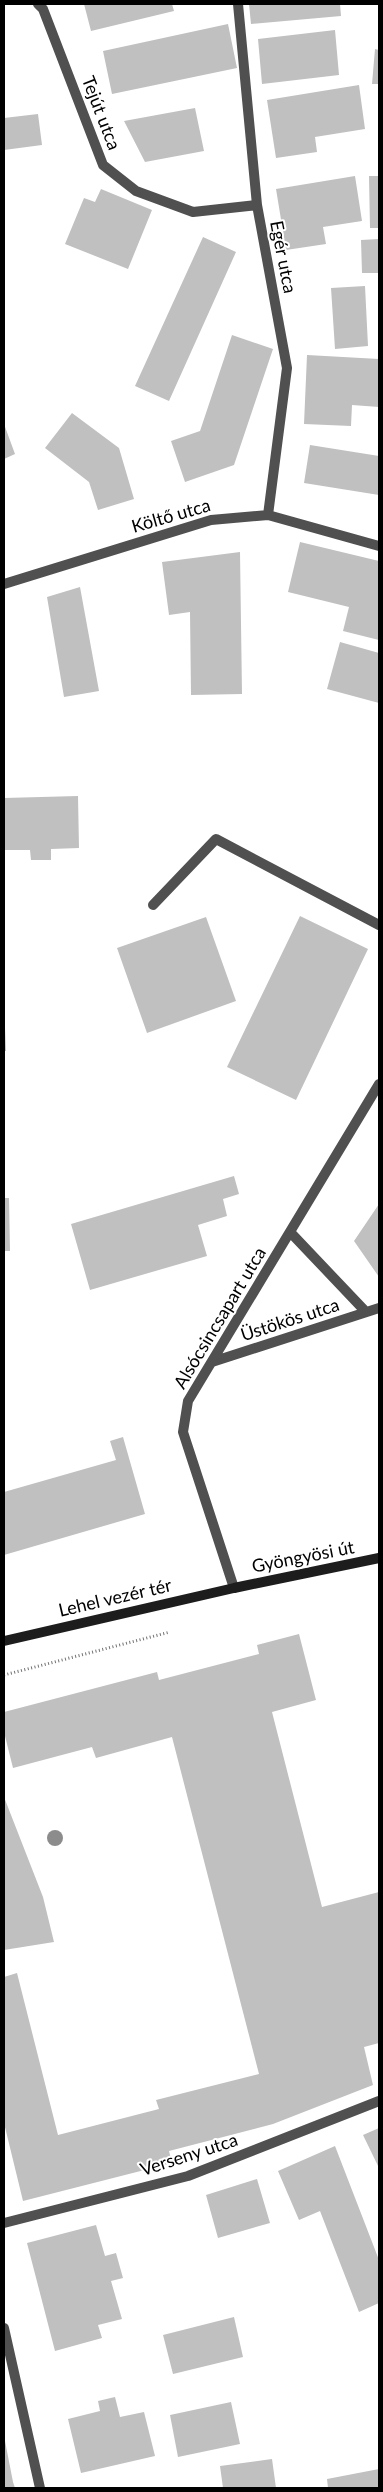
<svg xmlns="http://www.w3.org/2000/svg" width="383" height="2492" font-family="Lato,sans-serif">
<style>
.building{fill:#c0c0c0}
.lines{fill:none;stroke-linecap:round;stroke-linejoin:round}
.path{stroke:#727272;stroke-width:3;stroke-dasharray:1 2.5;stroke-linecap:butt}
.lane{stroke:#505050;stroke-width:10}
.street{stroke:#505050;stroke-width:10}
.secondary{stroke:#1d1d1d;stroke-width:10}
.tree{fill:#8c8c8c}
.labels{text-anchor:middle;stroke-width:4;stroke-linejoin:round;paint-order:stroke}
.street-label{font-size:18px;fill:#000;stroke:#fff}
</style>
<rect width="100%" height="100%" fill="#fff"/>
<path class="building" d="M84 4H172L174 11 91 31Z
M249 4H340L341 16 251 24Z
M228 24 237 68 112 94 103 51Z
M335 30 339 75 262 84 258 39Z
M375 49 379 50V84H372Z
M359 85 365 129 315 137 317 152 276 158 267 100Z
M195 108 204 151 145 162 124 121Z
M38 114 42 145 4 150V118Z
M355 176 362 221 323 227 326 244 286 250 276 189Z
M369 176H379V228H370Z
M101 189 152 210 128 269 65 244 84 198 95 202Z
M203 237 236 252 169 401 135 386Z
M379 239V273H362L361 240Z
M365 286 368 346 335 349 331 288Z
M232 335 273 349 234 465 185 482 171 441 200 431Z
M307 355 379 359V407L352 405 351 426 304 424Z
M72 413 119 448 134 499 98 510 89 482 45 448Z
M4 424 15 454 4 459Z
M310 445 379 456V495L304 483Z
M300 542 379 561V640L343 631 349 607 288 592Z
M240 552 242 694 191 695 190 612 169 615 162 562Z
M80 587 99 691 64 697 47 597Z
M340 642 379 653V703L327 689Z
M78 796 79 848 51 849V860H31L30 850H4V798Z
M300 916 368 949 296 1100 227 1067Z
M206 917 236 1001 147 1033 117 948Z
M4 1004 6 1051H4Z
M234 1176 239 1194 223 1199 227 1216 198 1225 207 1256 90 1290 71 1224Z
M4 1198H9L10 1251H4Z
M379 1204V1277L354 1241Z
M123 1437 145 1514 4 1555V1492L116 1460 110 1441Z
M299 1634 316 1700 272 1712 322 1907 379 1892V2043L364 2047 373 2085 273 2124 169 2151 172 2163 23 2201 4 2123V1977L17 1973 58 2135 159 2109 156 2100 259 2074 172 1737 96 1758 92 1747 13 1768 4 1732V1712L157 1672 159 1680 259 1654 257 1645Z
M4 1797 43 1897 54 1942 4 1950Z
M379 2128V2168L363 2135Z
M335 2146 379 2260V2303L359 2312 320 2211 299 2220 278 2171Z
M257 2179 270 2223 218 2238 206 2195Z
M96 2225 105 2256 116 2253 123 2278 111 2281 122 2319 98 2325 102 2338 55 2351 27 2243Z
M234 2317 243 2357 173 2374 163 2335Z
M115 2397 120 2417 144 2412 155 2456 81 2473 68 2419 100 2411 98 2401Z
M231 2402 240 2444 178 2457 170 2415Z
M5 2441 13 2482 15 2488H4Z
M272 2459 276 2488H223L220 2466Z
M379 2469V2488H328L327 2479Z"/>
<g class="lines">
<path class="path" d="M4 1675 170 1632"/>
<path class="lane" d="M153 905 216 839 379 925"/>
<path class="street" d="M38 4 43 9 103 165 136 191 193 212 257 205
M238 4 257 205 287 368 268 515
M4 584 211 520 268 515 379 546
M291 1233 366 1312
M212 1362 379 1308
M234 1588 183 1432 188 1401 379 1084
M4 2223 188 2176 379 2101
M4 2328 40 2488"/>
<path class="secondary" d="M4 1641 234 1588 379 1558"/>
</g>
<circle class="tree" cx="55" cy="1838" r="8"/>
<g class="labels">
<g class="street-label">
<text transform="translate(101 113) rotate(69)" y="6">Tejút utca</text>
<text transform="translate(283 257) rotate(79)" y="6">Egér utca</text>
<text transform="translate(171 516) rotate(-16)" y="6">Költő utca</text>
<text transform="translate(220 1318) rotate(-59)" y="6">Alsócsincsapart utca</text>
<text transform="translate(290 1320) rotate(-18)" y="6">Üstökös utca</text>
<text transform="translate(303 1557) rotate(-11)" y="6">Gyöngyösi út</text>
<text transform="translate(115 1598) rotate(-13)" y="6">Lehel vezér tér</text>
<text transform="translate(189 2155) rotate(-18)" y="6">Verseny utca</text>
</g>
</g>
<rect width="383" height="2492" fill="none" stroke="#000000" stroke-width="10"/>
</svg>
